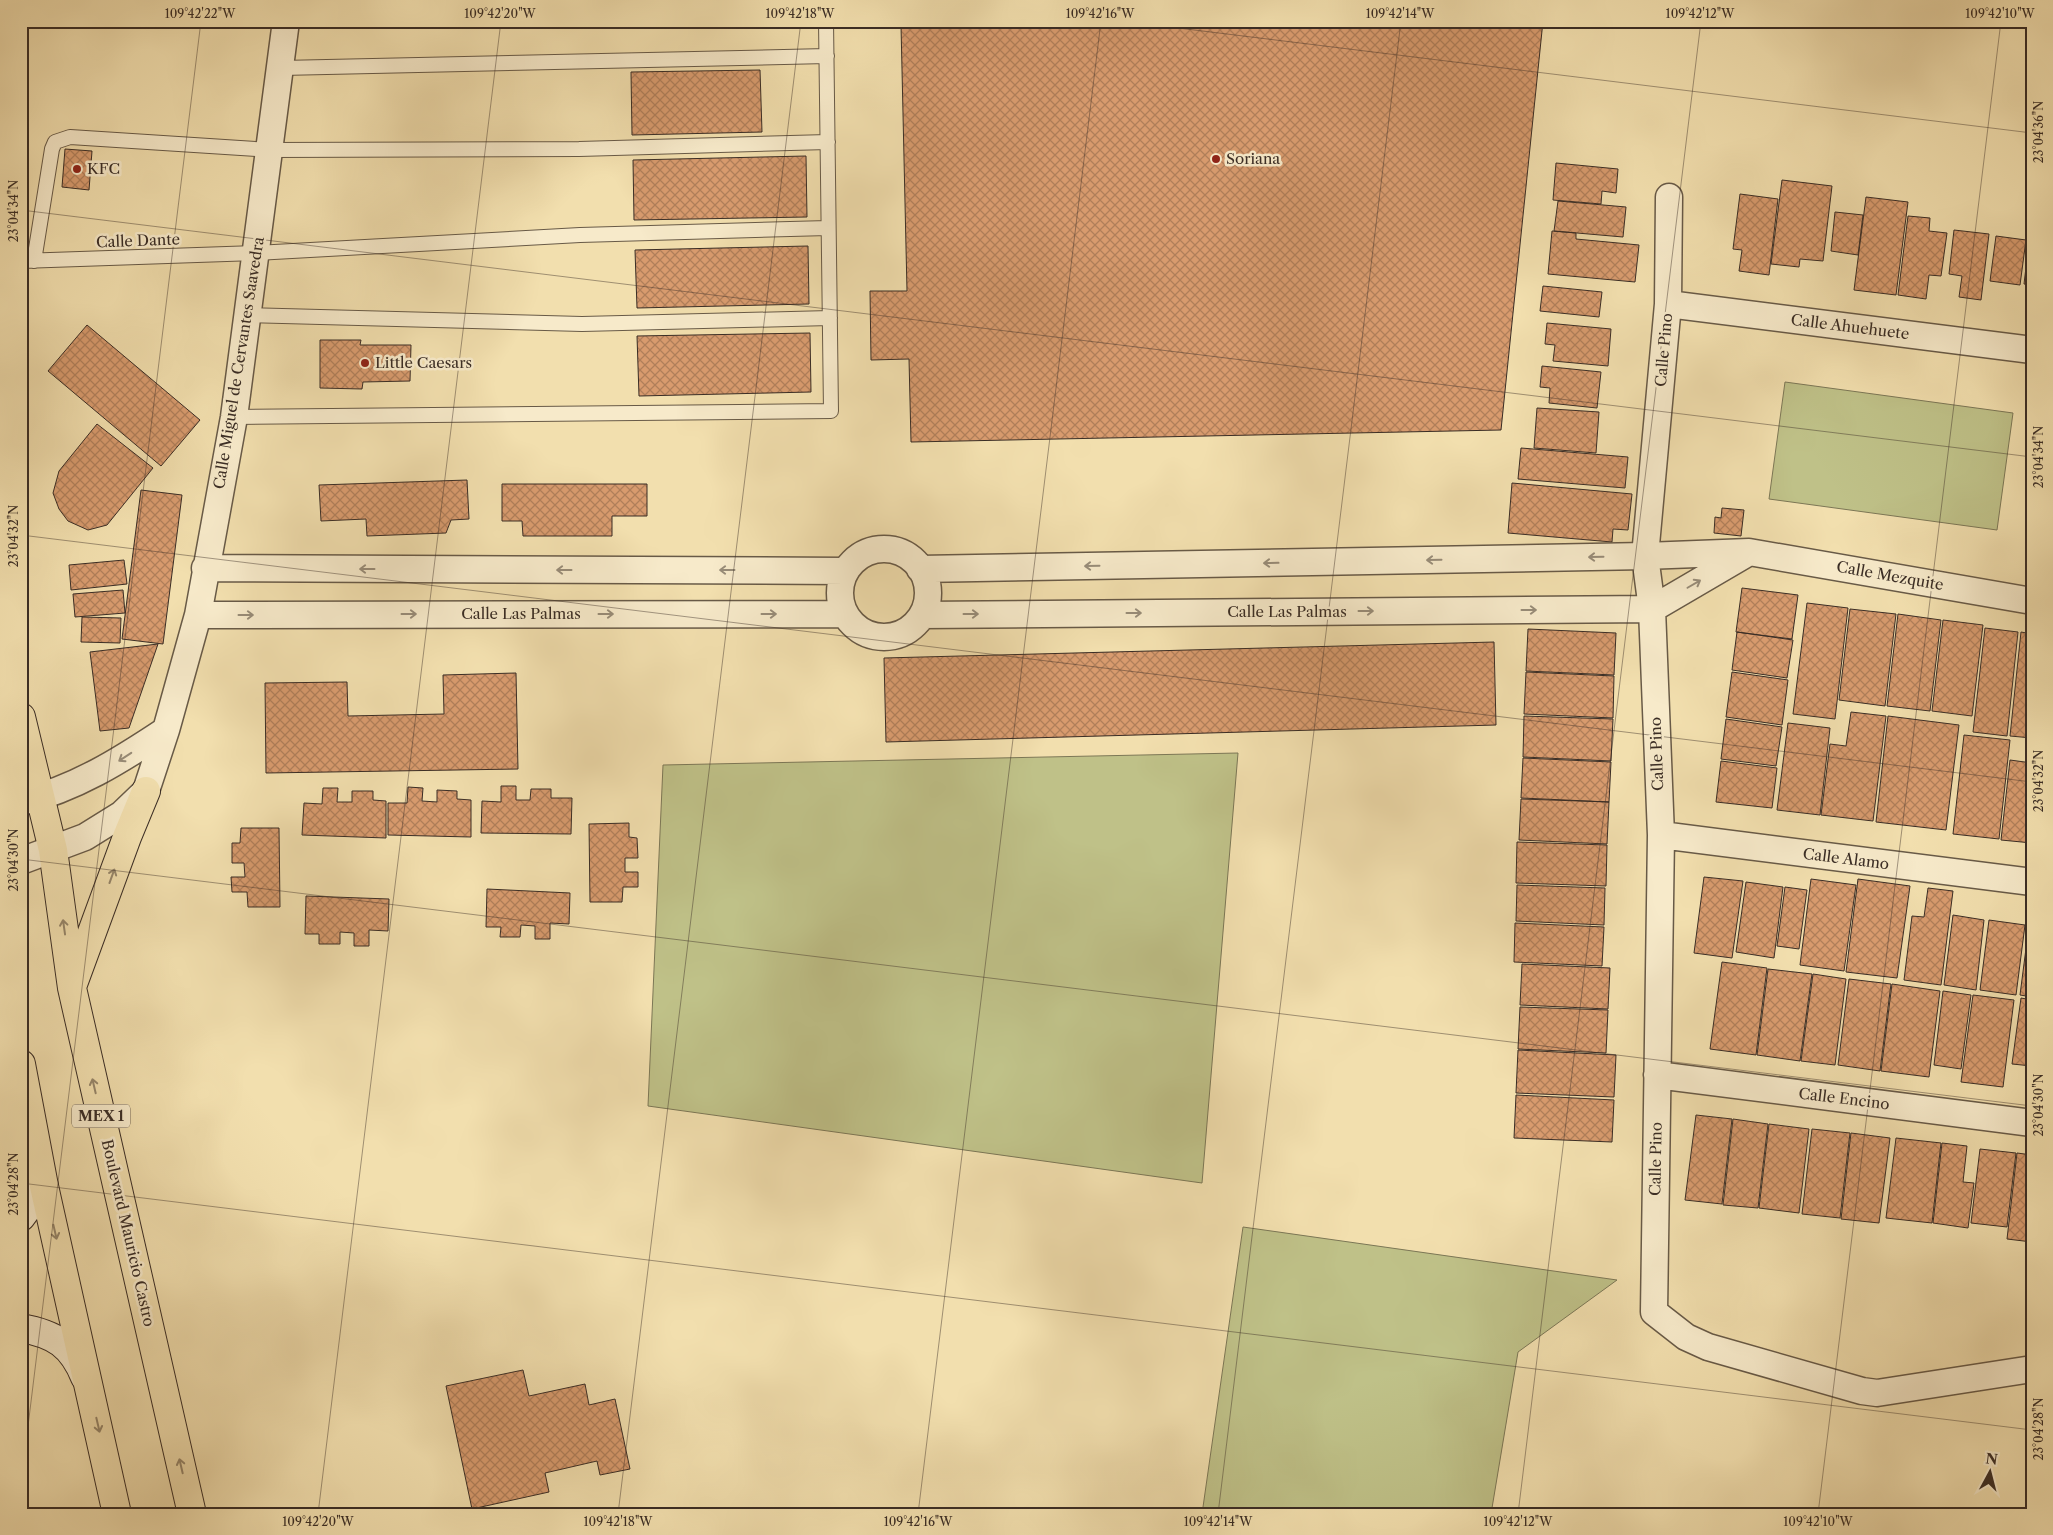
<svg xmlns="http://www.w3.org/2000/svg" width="2053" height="1535" font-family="'Libre Caslon Text',serif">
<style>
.grass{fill:#bfc188;stroke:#7c7756}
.building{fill:url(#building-cross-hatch);stroke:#3a2d25}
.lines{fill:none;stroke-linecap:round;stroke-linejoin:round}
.lane-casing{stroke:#685a47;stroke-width:16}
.street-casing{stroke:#685a47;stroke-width:29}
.secondary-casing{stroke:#3a2d25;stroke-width:30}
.primary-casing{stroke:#3a2d25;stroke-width:30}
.lane{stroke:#f7eaca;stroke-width:14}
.street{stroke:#f7eaca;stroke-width:26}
.secondary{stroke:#f7eaca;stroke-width:28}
.primary{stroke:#f2dfae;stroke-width:28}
.oneway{stroke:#988c78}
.oneway2{stroke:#96866a}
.ticks{fill:none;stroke:#3a2d25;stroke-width:1;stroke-opacity:0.45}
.poi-dot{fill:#8f2418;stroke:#f7eaca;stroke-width:2}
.labels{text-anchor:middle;stroke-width:5;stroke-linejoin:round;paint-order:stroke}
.shield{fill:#f7eaca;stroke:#736656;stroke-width:1}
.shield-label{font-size:14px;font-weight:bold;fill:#3a2d25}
.poi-label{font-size:15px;fill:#3a2d25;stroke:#f7eaca;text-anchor:start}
.street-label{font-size:15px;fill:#3a2d25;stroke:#f7eaca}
.neatline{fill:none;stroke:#3a2d25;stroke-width:2}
.ticks-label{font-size:12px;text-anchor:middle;fill:#3a2d25}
</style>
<defs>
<pattern id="building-cross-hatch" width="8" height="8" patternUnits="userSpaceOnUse" patternTransform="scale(1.25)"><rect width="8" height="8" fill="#d89b6e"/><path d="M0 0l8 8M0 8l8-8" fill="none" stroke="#b07f5a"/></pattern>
</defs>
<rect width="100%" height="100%" fill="#f2dfae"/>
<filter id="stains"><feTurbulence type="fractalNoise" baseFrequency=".004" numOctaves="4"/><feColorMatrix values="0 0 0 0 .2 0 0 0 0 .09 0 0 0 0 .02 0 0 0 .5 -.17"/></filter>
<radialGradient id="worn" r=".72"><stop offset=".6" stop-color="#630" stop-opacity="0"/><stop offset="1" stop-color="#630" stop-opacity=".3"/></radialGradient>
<path class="grass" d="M1785 382 2013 413 1997 530 1769 499Z
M1238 753 1202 1183 648 1106 663 765Z
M1243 1227 1617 1280 1518 1352 1491 1514H1202Z"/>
<path class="building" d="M864 21H1543L1501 430 911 442 909 359 871 360 870 291H907L901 25 864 27Z
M760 70 762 132 632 135 631 72Z
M65 149 92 151 89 190 62 187Z
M806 156 807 217 634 220 633 160Z
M1556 163 1618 169 1616 193 1602 191 1601 204 1553 200Z
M1782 180 1832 186 1823 261 1800 259 1799 267 1771 264Z
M1740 194 1778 199 1769 275 1739 271 1742 250 1733 249Z
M1866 197 1908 202 1896 295 1854 290Z
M1558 201 1626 207 1623 237 1554 231Z
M1835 212 1863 215 1858 255 1831 251Z
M1908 216 1930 218 1929 231 1947 233 1941 276 1929 275 1926 299 1898 295Z
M1954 230 1989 234 1981 300 1959 297 1962 276 1949 274Z
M1552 231 1576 233V239L1639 245 1635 282 1548 274Z
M2030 234H2032V285L2024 284Z
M1996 236 2026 240 2020 285 1990 281Z
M808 246 809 304 637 308 635 250Z
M1543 286 1602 292 1599 317 1540 311Z
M1547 323 1611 329 1608 366 1553 361 1555 345 1545 344Z
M87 325 200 420 161 466 48 371Z
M810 333 811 392 639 396 637 336Z
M320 340H361L360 345H411L410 381 363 382 362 389 320 388Z
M1542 366 1601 372 1597 408 1549 403 1550 388 1540 387Z
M1537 408 1599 412 1596 453 1534 448Z
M97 424 153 468 107 525 88 530 68 521 59 509 53 493 59 471Z
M1521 448 1628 457 1625 488 1518 479Z
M467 480 469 519 451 520 446 533 367 536 366 519 321 521 319 485Z
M1512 483 1632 494 1628 530 1613 529 1612 542 1508 533Z
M502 484H647V516H612V536H523L522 521H502Z
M141 490 182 495 163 644 122 639Z
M1722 508 1744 510 1741 536 1714 533 1715 517 1721 518Z
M124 560 127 584 71 590 69 565Z
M1742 588 1798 595 1792 639 1736 632Z
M123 590 125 613 75 617 73 594Z
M1807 603 1848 608 1835 719 1793 714Z
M1850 609 1896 614 1885 706 1839 700Z
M1898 614 1941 620 1930 711 1887 706Z
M82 617 121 618 120 643 81 642Z
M1943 620 1983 625 1972 716 1932 711Z
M1985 628 2018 632 2007 736 1973 732Z
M1528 629 1616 633 1614 675 1526 671Z
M1737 632 1793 640 1787 678 1732 670Z
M2021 632 2032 634V738L2010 736Z
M1494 642 1496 725 886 742 884 658Z
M158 644 129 728 100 731 90 652Z
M1526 672 1614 676 1613 718 1524 714Z
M1732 672 1788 680 1782 725 1726 717Z
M516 673 518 769 266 773 265 683 347 682 348 716 444 714 443 675Z
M1851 712 1886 716 1873 821 1821 815 1830 744 1846 746Z
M1524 716 1613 719 1611 761 1523 757Z
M1888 716 1959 725 1946 830 1876 822Z
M1726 719 1782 727 1776 766 1721 759Z
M1788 723 1830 728 1820 815 1777 810Z
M1964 735 2010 740 1999 839 1953 834Z
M1523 758 1611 762 1609 802 1521 798Z
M2010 760 2032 763V843L2001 840Z
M1721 761 1777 768 1772 808 1716 802Z
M501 786H516V800H530L531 789H551V798H572L571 834 481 833 482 801 501 802Z
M408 787 423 788 422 801 437 802V790L457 791V799L471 800V837L388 835V803H407Z
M323 788H338L337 802H352V791H373V800L386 801V838L302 835 304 803 322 804Z
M1521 799 1609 802 1607 844 1519 840Z
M629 823V837L637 838 638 858H625V872H638V887H623L622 902H590L589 824Z
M241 828H279L280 907H248L247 892H232L231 877H245L244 863H232V843H240Z
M1517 842 1607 845 1606 886 1516 883Z
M1704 877 1743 881 1732 958 1694 953Z
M1811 879 1856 885 1844 971 1800 965Z
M1858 879 1910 886 1897 978 1846 972Z
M1746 882 1783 887 1774 958 1736 952Z
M1517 885 1605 888 1604 925 1516 921Z
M1785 887 1807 890 1799 949 1777 946Z
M1928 888 1953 891 1941 985 1904 980 1912 916 1924 917Z
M487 889 570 893 569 924 550 923V939H535V926L521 925 520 937H500L501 927H486Z
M306 896 389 899 388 931 369 930V946H354V933L340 932V944H319V934H305Z
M1953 915 1984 920 1976 990 1944 985Z
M1989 920 2025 925 2016 995 1980 990Z
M1515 923 1604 927 1602 966 1514 962Z
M2029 925 2032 926V997L2020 995Z
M1722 962 1767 968 1756 1055 1710 1049Z
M1522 964 1610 968 1608 1009 1520 1005Z
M1768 969 1812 974 1800 1061 1757 1055Z
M1813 974 1846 979 1835 1065 1801 1061Z
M1849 979 1891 984 1880 1071 1838 1065Z
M1892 984 1940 991 1929 1077 1881 1071Z
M1943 991 1971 995 1961 1069 1934 1065Z
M1973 995 2014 1000 2003 1087 1961 1082Z
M2021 998 2032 1000V1066L2012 1064Z
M1520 1007 1608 1010 1606 1053 1518 1049Z
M1518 1050 1616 1055 1614 1097 1516 1093Z
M1516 1095 1614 1100 1612 1142 1514 1138Z
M1696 1115 1732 1119 1722 1204 1685 1200Z
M1733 1119 1768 1124 1758 1208 1723 1205Z
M1769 1124 1809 1129 1799 1213 1759 1208Z
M1812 1129 1850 1133 1840 1218 1802 1214Z
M1851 1133 1890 1138 1879 1223 1841 1219Z
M1896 1138 1941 1143 1932 1223 1886 1218Z
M1942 1143 1967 1146 1963 1182 1974 1183 1968 1228 1933 1223Z
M1980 1149 2016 1153 2007 1227 1971 1223Z
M2017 1153 2032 1155V1242L2007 1239Z
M523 1370 529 1396 585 1384 589 1405 615 1399 630 1469 600 1475 597 1461 545 1473 549 1492 472 1509 446 1386Z"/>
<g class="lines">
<defs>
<path id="lane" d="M281 68 827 56
M21 261 256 253 580 235 828 228
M34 261 52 149 55 142 70 137 270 150 579 149 828 142
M248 315 582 324 830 318
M234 417 831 411 826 21"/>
<path id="street" d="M1669 197 1668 304 1645 556 1652 609 1661 835 1654 1312 1686 1337 1708 1347 1862 1391 1877 1393 2032 1369
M1668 304 2032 350
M840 593a44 44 0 1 1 88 0a44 44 0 1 1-88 0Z
M205 568 846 571
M920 569 1645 556 1749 552 2032 601
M198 615 845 614
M922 615 1652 609 1746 554
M21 802C75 789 121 760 166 730
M1661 835 2032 882
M21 861 85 837 122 814 146 791 166 730 198 615 234 417 286 21
M1657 1075 2032 1123"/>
<path id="secondary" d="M21 1217 44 1186
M21 1328C55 1334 72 1345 85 1377"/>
<path id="primary" d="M21 717 53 850 72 988 192 1514
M73 984 127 837 146 791
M21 1064 44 1186 117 1514"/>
</defs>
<use href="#lane" class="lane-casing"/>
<use href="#street" class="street-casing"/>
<use href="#secondary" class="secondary-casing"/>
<use href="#primary" class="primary-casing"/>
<use href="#lane" class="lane"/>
<use href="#street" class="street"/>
<use href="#secondary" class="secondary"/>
<use href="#primary" class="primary"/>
</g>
<defs><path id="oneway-shaft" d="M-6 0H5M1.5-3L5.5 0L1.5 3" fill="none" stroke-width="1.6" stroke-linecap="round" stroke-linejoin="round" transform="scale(1.25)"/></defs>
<g class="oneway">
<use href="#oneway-shaft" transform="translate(1596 557) rotate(179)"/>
<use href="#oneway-shaft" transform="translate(1434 560) rotate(179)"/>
<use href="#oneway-shaft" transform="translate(1271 563) rotate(179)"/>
<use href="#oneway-shaft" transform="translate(1092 566) rotate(179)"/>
<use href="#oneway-shaft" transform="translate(367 569) rotate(-180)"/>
<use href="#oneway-shaft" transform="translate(564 570) rotate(-180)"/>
<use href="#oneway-shaft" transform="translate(727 570) rotate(-180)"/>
<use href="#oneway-shaft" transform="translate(1694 584) rotate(-30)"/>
<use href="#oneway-shaft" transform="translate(1529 610)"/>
<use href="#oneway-shaft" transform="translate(1366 611)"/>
<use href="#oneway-shaft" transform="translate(1134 613)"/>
<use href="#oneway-shaft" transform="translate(409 614)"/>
<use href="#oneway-shaft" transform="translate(606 614)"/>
<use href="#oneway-shaft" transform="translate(769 614)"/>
<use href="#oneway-shaft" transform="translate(971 614)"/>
<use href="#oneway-shaft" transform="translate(246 615)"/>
<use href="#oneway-shaft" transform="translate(125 757) rotate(147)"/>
</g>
<g class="oneway2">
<use href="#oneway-shaft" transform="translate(112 876) rotate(-70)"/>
<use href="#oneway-shaft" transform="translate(64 927) rotate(-98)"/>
<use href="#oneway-shaft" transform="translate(94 1086) rotate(-103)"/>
<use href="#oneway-shaft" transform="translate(55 1232) rotate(77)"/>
<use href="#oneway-shaft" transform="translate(98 1425) rotate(77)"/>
<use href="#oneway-shaft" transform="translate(181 1466) rotate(-103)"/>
</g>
<path class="ticks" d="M1121 21 2032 133M21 210 2032 457M21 535 2032 782M21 859 2032 1106M21 1183 2032 1430M21 1483 201 21M21 1508 71 1514M318 1514 501 21M618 1514 801 21M918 1514 1101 21M1218 1514 1401 21M1518 1514 1701 21M1818 1514 2001 21"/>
<g class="poi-dot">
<circle cx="1216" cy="159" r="5"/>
<circle cx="77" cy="169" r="5"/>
<circle cx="365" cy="363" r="5"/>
</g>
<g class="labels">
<rect class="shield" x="72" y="1104.5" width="58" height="23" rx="4"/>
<g class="shield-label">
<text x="101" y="1121">MEX 1</text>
</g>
<g class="poi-label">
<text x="1226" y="164">Soriana</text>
<text x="87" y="174">KFC</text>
<text x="375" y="368">Little Caesars</text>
</g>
<g class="street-label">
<text transform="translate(138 241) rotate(-2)" y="5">Calle Dante</text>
<text transform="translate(1850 327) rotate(7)" y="5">Calle Ahuehuete</text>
<text transform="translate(1664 350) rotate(-85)" y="5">Calle Pino</text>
<text transform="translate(239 363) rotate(-81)" y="5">Calle Miguel de Cervantes Saavedra</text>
<text transform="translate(1890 576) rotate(10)" y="5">Calle Mezquite</text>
<text x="1287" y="617">Calle Las Palmas</text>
<text x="521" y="619">Calle Las Palmas</text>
<text transform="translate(1657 754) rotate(-92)" y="5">Calle Pino</text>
<text transform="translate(1846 859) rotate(7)" y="5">Calle Alamo</text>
<text transform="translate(1844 1099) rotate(7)" y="5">Calle Encino</text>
<text transform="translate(1656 1159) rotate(-89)" y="5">Calle Pino</text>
<text transform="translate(128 1233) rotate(77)" y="5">Boulevard Mauricio Castro</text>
</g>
</g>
<rect width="2053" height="1535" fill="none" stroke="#f2dfae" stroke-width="55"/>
<g transform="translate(1990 1472) rotate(7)" stroke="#f7eaca" stroke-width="4" paint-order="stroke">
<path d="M0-4L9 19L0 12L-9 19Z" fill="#3a2d25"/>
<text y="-8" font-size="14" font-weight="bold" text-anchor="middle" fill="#3a2d25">N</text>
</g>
<rect x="28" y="28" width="1998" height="1480" class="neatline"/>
<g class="ticks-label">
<text x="200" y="18">109°42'22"W</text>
<text x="500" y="18">109°42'20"W</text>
<text x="800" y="18">109°42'18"W</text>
<text x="1100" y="18">109°42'16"W</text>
<text x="1400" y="18">109°42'14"W</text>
<text x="1700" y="18">109°42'12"W</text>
<text x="2000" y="18">109°42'10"W</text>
<text transform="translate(2039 132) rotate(-90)" y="4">23°04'36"N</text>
<text transform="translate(14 211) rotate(-90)" y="4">23°04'34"N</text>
<text transform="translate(2039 457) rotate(-90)" y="4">23°04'34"N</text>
<text transform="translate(14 536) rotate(-90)" y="4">23°04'32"N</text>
<text transform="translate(2039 781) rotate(-90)" y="4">23°04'32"N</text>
<text transform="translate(14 860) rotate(-90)" y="4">23°04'30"N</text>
<text transform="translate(2039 1105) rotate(-90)" y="4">23°04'30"N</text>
<text transform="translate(14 1184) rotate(-90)" y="4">23°04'28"N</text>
<text transform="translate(2039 1429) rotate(-90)" y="4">23°04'28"N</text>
<text x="318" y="1526">109°42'20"W</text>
<text x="618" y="1526">109°42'18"W</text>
<text x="918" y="1526">109°42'16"W</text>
<text x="1218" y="1526">109°42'14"W</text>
<text x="1518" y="1526">109°42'12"W</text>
<text x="1818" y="1526">109°42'10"W</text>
</g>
<rect width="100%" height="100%" filter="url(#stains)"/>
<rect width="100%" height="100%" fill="url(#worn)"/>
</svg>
